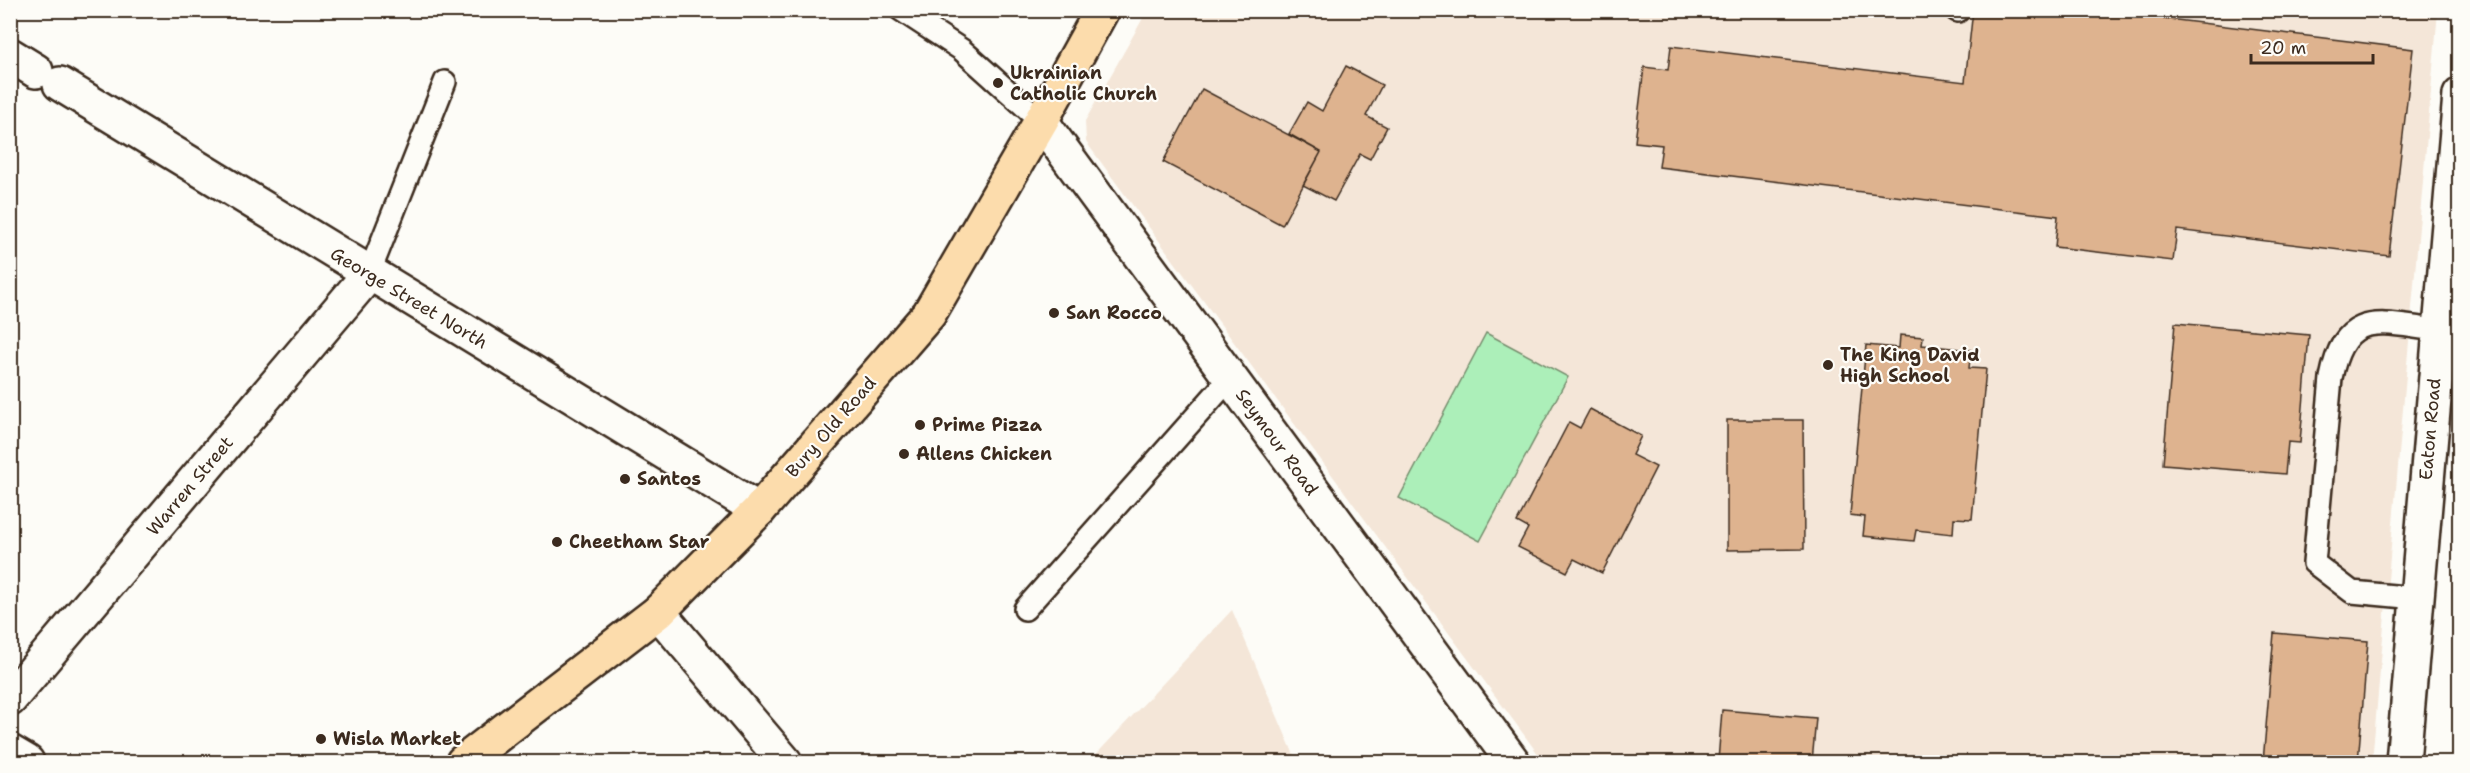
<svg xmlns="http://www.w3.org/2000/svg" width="2470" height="773" font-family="'Shantell Sans',sans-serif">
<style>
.built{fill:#f4e6d8}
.green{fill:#acefb9;stroke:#748c6c;stroke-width:1.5}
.building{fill:#deb38f;stroke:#3b2a1e;stroke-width:1.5}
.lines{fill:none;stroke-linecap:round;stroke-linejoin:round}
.service-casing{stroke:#3b2a1e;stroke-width:26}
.minor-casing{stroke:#3b2a1e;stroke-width:38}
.trunk-casing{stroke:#3b2a1e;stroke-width:38}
.service{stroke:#fdfcf7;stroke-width:21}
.minor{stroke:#fdfcf7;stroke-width:33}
.trunk{stroke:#fcdcac;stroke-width:33}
.poi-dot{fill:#3b2a1e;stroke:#fdfcf7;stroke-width:2}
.labels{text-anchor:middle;stroke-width:4.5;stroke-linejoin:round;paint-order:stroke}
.poi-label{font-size:18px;font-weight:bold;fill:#3b2a1e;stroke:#fdfcf7;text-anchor:start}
.street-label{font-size:18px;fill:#3b2a1e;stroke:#fdfcf7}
</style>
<rect width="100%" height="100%" fill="#fdfcf7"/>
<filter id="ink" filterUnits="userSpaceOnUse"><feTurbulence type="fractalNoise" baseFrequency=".0167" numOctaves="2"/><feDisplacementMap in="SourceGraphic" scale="12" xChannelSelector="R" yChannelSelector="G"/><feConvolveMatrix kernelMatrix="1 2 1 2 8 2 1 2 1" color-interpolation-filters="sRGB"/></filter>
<g filter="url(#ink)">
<path class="built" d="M1147 11H2438L2372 762H1544L1086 142 1085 121Z
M1232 610 1297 762H1089Z"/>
<path class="green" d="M1486 333 1568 377 1480 541 1399 498Z"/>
<path class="building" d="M1973 10H2095L2413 49 2389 256 2177 230 2173 261 2055 247 2058 216 1659 167 1662 145 1635 142 1644 67 1668 70 1671 46 1965 82Z
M1346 66 1382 85 1366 116 1387 127 1370 159 1360 154 1334 201 1303 185 1321 152 1289 134 1307 102 1322 111Z
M1202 89 1321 152 1282 225 1163 162Z
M2175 323 2309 335 2300 443 2288 442 2285 474 2163 464Z
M1900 335 1923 337 1922 345 1971 350 1969 368 1986 369 1972 519 1954 518 1953 534 1916 530 1914 541 1863 536 1865 517 1850 515 1866 345 1899 348Z
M1590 409 1641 436 1632 455 1656 467 1602 573 1574 559 1567 572 1518 547 1528 528 1517 522 1569 422 1580 428Z
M1727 420H1803L1804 549 1727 550Z
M2274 633 2368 641 2358 762H2263Z
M1722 710 1816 718 1812 762 1718 761Z"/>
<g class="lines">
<defs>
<path id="service" d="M901 10 962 50 1041 121
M1956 10 1958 11
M369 274 445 82
M2416 598 2352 592 2314 563 2331 378C2345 307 2381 324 2438 330
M1025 609 1230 378"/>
<path id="minor" d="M10 55 36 71
M60 84 759 510
M1041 121 1513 762
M658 612 785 762
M10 699 369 274
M10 752 27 762
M2403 762 2460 95"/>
<path id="trunk" d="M463 762 658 612 759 510 929 314 1041 121 1102 10"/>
</defs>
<use href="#service" class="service-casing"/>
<use href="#minor" class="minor-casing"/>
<use href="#trunk" class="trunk-casing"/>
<use href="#service" class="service"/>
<use href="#minor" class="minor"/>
<use href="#trunk" class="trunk"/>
</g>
</g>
<g class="poi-dot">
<circle cx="998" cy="83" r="6"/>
<circle cx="1054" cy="313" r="6"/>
<circle cx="1828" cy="365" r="6"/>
<circle cx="920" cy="425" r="6"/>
<circle cx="904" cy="454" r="6"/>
<circle cx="625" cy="479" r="6"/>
<circle cx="557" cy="542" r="6"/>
<circle cx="321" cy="739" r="6"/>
</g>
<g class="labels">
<g class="poi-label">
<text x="1010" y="79">Ukrainian<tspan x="1010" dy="21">Catholic Church</tspan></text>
<text x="1066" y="319">San Rocco</text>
<text x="1840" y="361">The King David<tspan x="1840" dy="21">High School</tspan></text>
<text x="932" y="431">Prime Pizza</text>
<text x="916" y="460">Allens Chicken</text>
<text x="637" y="485">Santos</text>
<text x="569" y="548">Cheetham Star</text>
<text x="333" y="745">Wisla Market</text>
</g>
<g class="street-label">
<text transform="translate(409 298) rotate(31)" y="6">George Street North</text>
<text transform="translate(831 427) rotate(-49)" y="6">Bury Old Road</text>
<text transform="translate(2430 429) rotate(-85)" y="6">Eaton Road</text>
<text transform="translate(1277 442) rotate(54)" y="6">Seymour Road</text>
<text transform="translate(190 486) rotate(-50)" y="6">Warren Street</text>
</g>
</g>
<rect width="2470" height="773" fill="none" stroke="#fdfcf7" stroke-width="36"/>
<rect x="18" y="18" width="2434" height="737" fill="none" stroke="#3b2a1e" stroke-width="2" filter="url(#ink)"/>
<path d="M2251 54v9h122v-9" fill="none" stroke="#3b2a1e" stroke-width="3"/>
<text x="2260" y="54" font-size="18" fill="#3b2a1e" stroke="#fdfcf7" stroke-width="4.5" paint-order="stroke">20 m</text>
</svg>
